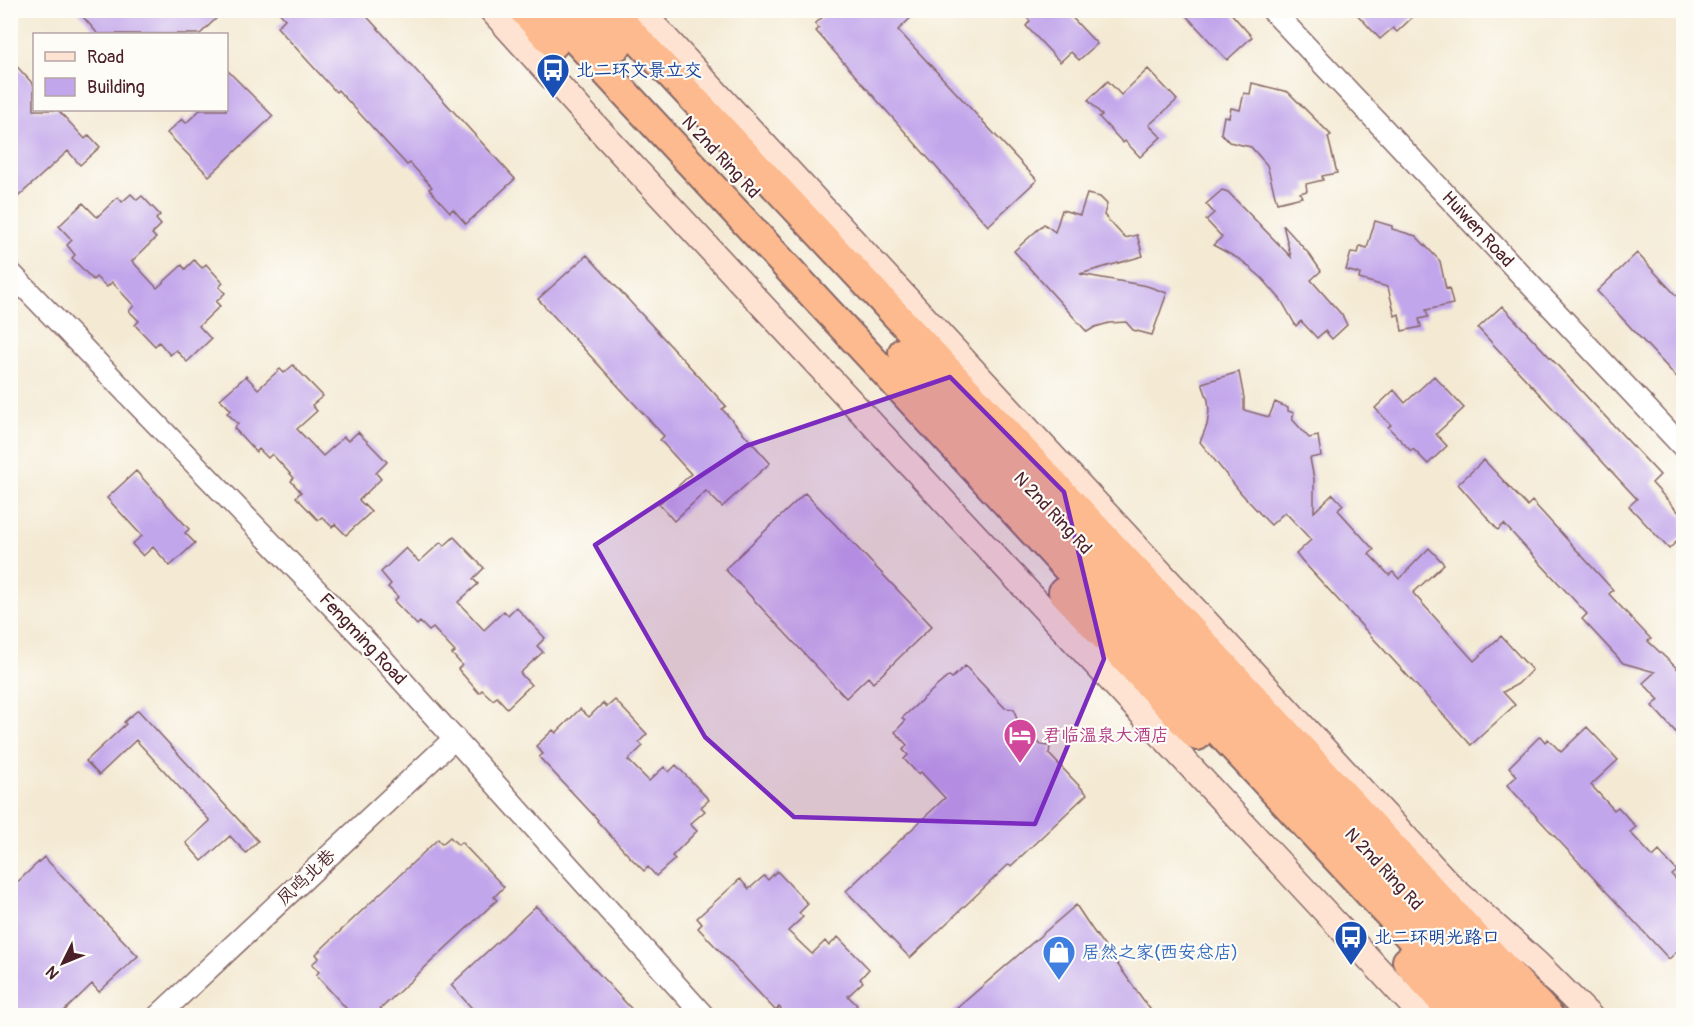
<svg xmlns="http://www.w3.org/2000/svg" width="1694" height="1026" font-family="Pangolin,'LXGW WenKai TC',sans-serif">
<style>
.building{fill:#c2a6eb}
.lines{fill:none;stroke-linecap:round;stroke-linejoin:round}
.tertiary-casing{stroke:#866666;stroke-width:24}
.secondary-casing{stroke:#866666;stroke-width:27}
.trunk-casing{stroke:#866666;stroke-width:32}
.tertiary{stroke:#fff;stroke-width:21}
.secondary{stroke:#fee3d2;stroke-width:24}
.trunk{stroke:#fcba8e;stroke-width:28}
.marked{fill:#7b2cbf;fill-opacity:0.2;stroke:#7b2cbf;stroke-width:4.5;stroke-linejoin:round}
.labels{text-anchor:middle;stroke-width:4.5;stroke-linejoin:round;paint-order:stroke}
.transit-label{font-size:18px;fill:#164399;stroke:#fdfcf7;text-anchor:start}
.street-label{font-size:18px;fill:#4a1f2b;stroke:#fdfcf7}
.hotel-label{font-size:18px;fill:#b23c85;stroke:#fdfcf7;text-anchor:start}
.shop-label{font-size:18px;fill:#366cbe;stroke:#fdfcf7;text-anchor:start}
</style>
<rect width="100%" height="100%" fill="#fdfcf7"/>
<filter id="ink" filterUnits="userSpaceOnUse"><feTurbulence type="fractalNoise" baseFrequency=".0167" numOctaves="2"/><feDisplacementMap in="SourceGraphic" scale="12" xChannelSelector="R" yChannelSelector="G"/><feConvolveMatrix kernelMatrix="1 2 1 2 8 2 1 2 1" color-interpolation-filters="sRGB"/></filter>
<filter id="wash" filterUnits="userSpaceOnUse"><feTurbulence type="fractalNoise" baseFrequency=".008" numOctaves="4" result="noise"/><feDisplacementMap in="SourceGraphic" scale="24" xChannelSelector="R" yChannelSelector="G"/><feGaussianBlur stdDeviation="1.35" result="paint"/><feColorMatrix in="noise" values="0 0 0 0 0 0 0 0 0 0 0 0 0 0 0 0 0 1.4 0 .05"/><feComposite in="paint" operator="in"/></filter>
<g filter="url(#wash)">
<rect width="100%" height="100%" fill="#f4ead4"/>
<g id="blocks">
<path class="building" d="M77 10H225L200 34H98Z
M277 10H361L515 179 466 224 453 209 450 212 429 189 432 187 410 163 407 165 338 90 336 92 277 27 285 19Z
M830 10H919L898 30 1037 180 988 226 816 31 819 28 815 24Z
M1020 10H1065L1097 44 1079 60 1071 52 1060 62 1026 26 1030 21Z
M1181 10H1228L1252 37 1227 60Z
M1353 10H1420L1397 32 1393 28 1380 39Z
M10 59 34 85V110H58L85 139 89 135 100 147 80 165 68 151 10 204Z
M226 69 273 116 209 176 167 133 182 119 186 123 200 110H226Z
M1148 69 1177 100 1149 125 1161 137 1140 157 1125 141 1123 143 1099 117 1102 115 1088 100 1108 81 1121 95Z
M1252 83 1288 92 1331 135 1328 137 1337 173 1322 176 1323 180 1306 184 1307 191 1300 193 1302 197 1277 203 1267 165 1251 147 1229 142 1221 133 1224 116 1229 117 1231 108 1240 110 1244 93 1250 94Z
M1222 190 1228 192 1291 257 1283 225 1310 255 1321 271 1311 280 1342 315 1347 325 1332 339 1325 331 1317 338 1301 321 1296 326 1281 300 1262 278 1241 260 1213 245 1222 237 1206 220 1214 213 1206 204Z
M131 194 137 200 142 196 160 215 156 219 161 225 152 234 156 238 132 261 157 288 182 265 185 269 194 260 202 268 206 264 223 283 219 287 225 293 216 302 220 306 199 326 211 339 187 362 176 350 170 355 159 342 155 346 135 325 139 321 129 311 134 306 112 282 107 287 96 277 93 280 72 258 75 255 67 245 72 240 59 226 83 203 97 217 118 197 122 202Z
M1087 194 1100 197 1107 204 1104 215 1125 238 1137 235 1143 256 1080 274 1147 286 1167 293 1152 335 1133 330 1126 322 1109 323 1095 327 1087 332 1014 251 1044 224 1055 232 1062 210 1080 215Z
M1375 221 1392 226V229L1416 236 1440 261 1446 289 1449 288 1453 304 1426 310 1428 317 1419 319 1421 327 1402 331 1399 314 1395 316 1388 287 1359 279 1360 274 1346 270 1351 252 1358 253 1360 246 1367 248Z
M1637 253 1683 303V384L1597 291Z
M587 255 726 406 722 409 770 463 722 507 706 491 674 521 659 504 691 474 660 440 664 436 538 299Z
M1502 306 1660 475 1652 483 1683 517V535L1669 549 1629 506 1637 499 1478 328Z
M293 365 323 396 312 405 317 411 297 429 323 456 344 437 348 441 358 432 387 462 376 473 381 479 359 500 371 512 346 535 335 524 332 527 322 517 318 520 296 497 301 492 291 481 294 478 272 454 268 458 259 449 256 452 234 428 238 424 227 413 231 410 220 399 246 376 258 389 280 369 284 373Z
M1239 372 1244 398V410L1269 417 1275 402 1288 408V411L1294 413 1292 419 1309 438 1318 436 1321 456 1310 458 1314 479V512L1333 494 1343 505 1338 510 1374 550 1369 554 1389 575 1393 572 1399 579 1429 548 1444 564 1413 593 1474 661 1501 636 1532 670 1518 684 1503 692 1515 705 1471 745 1296 554 1311 540 1285 512 1271 525 1266 520 1241 493 1200 442 1207 425 1209 411 1208 400 1202 383Z
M1434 376 1464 408 1436 434 1447 446 1428 464 1413 449 1411 451 1388 427 1391 425 1375 408 1394 390 1405 403Z
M1484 460 1527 506 1532 501 1613 590 1609 594 1651 639 1648 641 1683 674V740L1652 706 1659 700 1643 683 1655 672 1623 663 1582 619 1587 614 1504 524 1498 530 1458 484Z
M136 471 189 529 185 533 195 543 170 566 153 547 143 556 132 544 142 536 107 498Z
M805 493 932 626 873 683 868 677 846 698 725 569Z
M454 537 484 568 473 579 478 584 458 602 484 630 504 611 508 615 516 607 545 638 537 646 543 652 520 673 531 685 507 708 497 697 493 700 482 690 479 693 458 669 462 665 452 654 455 652 433 628 429 631 420 622 417 625 394 601 398 597 388 587 391 584 381 572 406 548 419 562 441 542 444 546Z
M965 666 1005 708 1014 709 1017 720 1041 745 1050 746 1049 754 1087 794 1011 866 1008 865 910 958 846 891 945 798 921 772 918 774 904 759 908 755 903 750 907 745 895 732 905 721 902 718 937 686 949 676 952 678Z
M615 700 647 734 639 742 643 746 628 760 649 781 664 767 669 772 676 765 709 800 701 807 705 811 690 824 697 831 672 856 675 859 656 876 648 867 644 871 629 856 597 821 598 820 539 757 543 754 536 746 553 730 556 733 580 709 589 717 603 703 607 707Z
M138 710 258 841 246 853 230 836 202 861 186 843 210 821 136 740 99 775 86 761 126 724 124 722Z
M1587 727 1618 760 1591 785 1614 810 1618 807 1636 827 1630 832 1653 857 1659 851 1677 871 1672 875 1683 887V946L1669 959 1507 785 1517 776 1509 767 1540 736 1545 742 1548 739 1561 752Z
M450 837 458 845 461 842 504 887 494 897 497 900 373 1016H353L316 975 319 972 312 964 319 958 316 954 438 839 442 844Z
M44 857 138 956 99 992 92 984 59 1016H10V889Z
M777 871 808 904 799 913 803 917 788 931 812 954 825 941 829 946 838 937 869 969 860 979 863 982 848 996 857 1005 847 1016H787L779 1007 776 1011 698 928 702 924 697 918 740 879 749 889 764 876 768 880Z
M1076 905 1092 929 1155 1016H948Z
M536 906 638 1016H479L451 985Z"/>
</g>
</g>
<g filter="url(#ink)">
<use href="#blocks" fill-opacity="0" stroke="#866666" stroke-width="1.5"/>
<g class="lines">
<defs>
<path id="tertiary" d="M1272 10 1684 448
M10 272 381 657 704 1016
M158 1016 455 738"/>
<path id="secondary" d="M491 10 592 122 1422 1016
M640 10 1452 887 1537 963 1590 1016"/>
<path id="trunk" d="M523 10 554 44
M548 10 1483 1016
M585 10 617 46
M610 10 1177 615 1549 1016
M903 352 1520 1016
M1063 592 1197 736
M1407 961 1455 1016"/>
</defs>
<use href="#tertiary" class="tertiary-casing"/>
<use href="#secondary" class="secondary-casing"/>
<use href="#trunk" class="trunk-casing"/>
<use href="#tertiary" class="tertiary"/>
<use href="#secondary" class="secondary"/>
<use href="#trunk" class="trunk"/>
</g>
</g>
<path class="marked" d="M950 377 1064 492 1104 659 1035 824 794 817 705 737 595 545 746 446Z"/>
<defs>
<symbol id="bus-pin" viewBox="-11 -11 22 30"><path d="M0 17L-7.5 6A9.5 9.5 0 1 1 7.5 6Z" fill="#1a4fb4" stroke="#fdfcf7"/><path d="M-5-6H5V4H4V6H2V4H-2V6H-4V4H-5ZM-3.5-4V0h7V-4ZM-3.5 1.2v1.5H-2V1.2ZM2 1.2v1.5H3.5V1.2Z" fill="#fff"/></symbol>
<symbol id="hotel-pin" viewBox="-11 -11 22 30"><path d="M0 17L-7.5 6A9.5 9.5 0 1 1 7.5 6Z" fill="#d1479c" stroke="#fdfcf7"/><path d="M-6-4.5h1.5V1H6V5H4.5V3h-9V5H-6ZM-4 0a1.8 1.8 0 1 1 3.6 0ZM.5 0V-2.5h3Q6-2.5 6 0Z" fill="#fff"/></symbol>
<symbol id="shop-pin" viewBox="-11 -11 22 30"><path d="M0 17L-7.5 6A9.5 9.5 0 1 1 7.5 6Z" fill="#3f7fe0" stroke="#fdfcf7"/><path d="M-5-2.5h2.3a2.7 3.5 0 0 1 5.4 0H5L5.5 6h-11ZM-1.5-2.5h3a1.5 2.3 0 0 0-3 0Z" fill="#fff"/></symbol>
</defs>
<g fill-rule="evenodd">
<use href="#bus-pin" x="534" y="51" width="38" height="52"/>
<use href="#hotel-pin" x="1001" y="716" width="38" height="52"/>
<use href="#bus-pin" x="1332" y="918" width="38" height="52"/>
<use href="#shop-pin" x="1040" y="933" width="38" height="52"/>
</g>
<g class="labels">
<g class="transit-label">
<text x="576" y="76">北二环文景立交</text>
<text x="1374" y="943">北二环明光路口</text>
</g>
<g class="street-label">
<text transform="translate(721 157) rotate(47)" y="6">N 2nd Ring Rd</text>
<text transform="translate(1478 229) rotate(47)" y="6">Huiwen Road</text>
<text transform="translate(1053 513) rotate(47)" y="6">N 2nd Ring Rd</text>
<text transform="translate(363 639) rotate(47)" y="6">Fengming Road</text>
<text transform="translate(1384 869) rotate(47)" y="6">N 2nd Ring Rd</text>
<text transform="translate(306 877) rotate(-43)" y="6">凤鸣北巷</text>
</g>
<g class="hotel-label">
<text x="1043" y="741">君临温泉大酒店</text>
</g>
<g class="shop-label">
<text x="1082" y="958">居然之家(西安总店)</text>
</g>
</g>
<rect width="1694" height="1026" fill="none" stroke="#fdfcf7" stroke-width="36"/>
<rect x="33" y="33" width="195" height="78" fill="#fdfcf7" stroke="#b5a4a5" stroke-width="1.5"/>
<rect x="45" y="52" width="30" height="9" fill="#fee3d2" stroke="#b5a4a5" stroke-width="1.5"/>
<text x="87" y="63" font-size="18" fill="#4a1f2b">Road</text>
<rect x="45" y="78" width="30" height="18" fill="#c2a6eb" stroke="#b5a4a5" stroke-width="1.5"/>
<text x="87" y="93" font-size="18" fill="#4a1f2b">Building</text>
<g transform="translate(63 963) rotate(227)" stroke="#fdfcf7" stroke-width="4.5" paint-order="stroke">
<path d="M0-4.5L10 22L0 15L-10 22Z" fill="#4a1f2b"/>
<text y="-9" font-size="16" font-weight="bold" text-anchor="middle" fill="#4a1f2b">N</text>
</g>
</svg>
